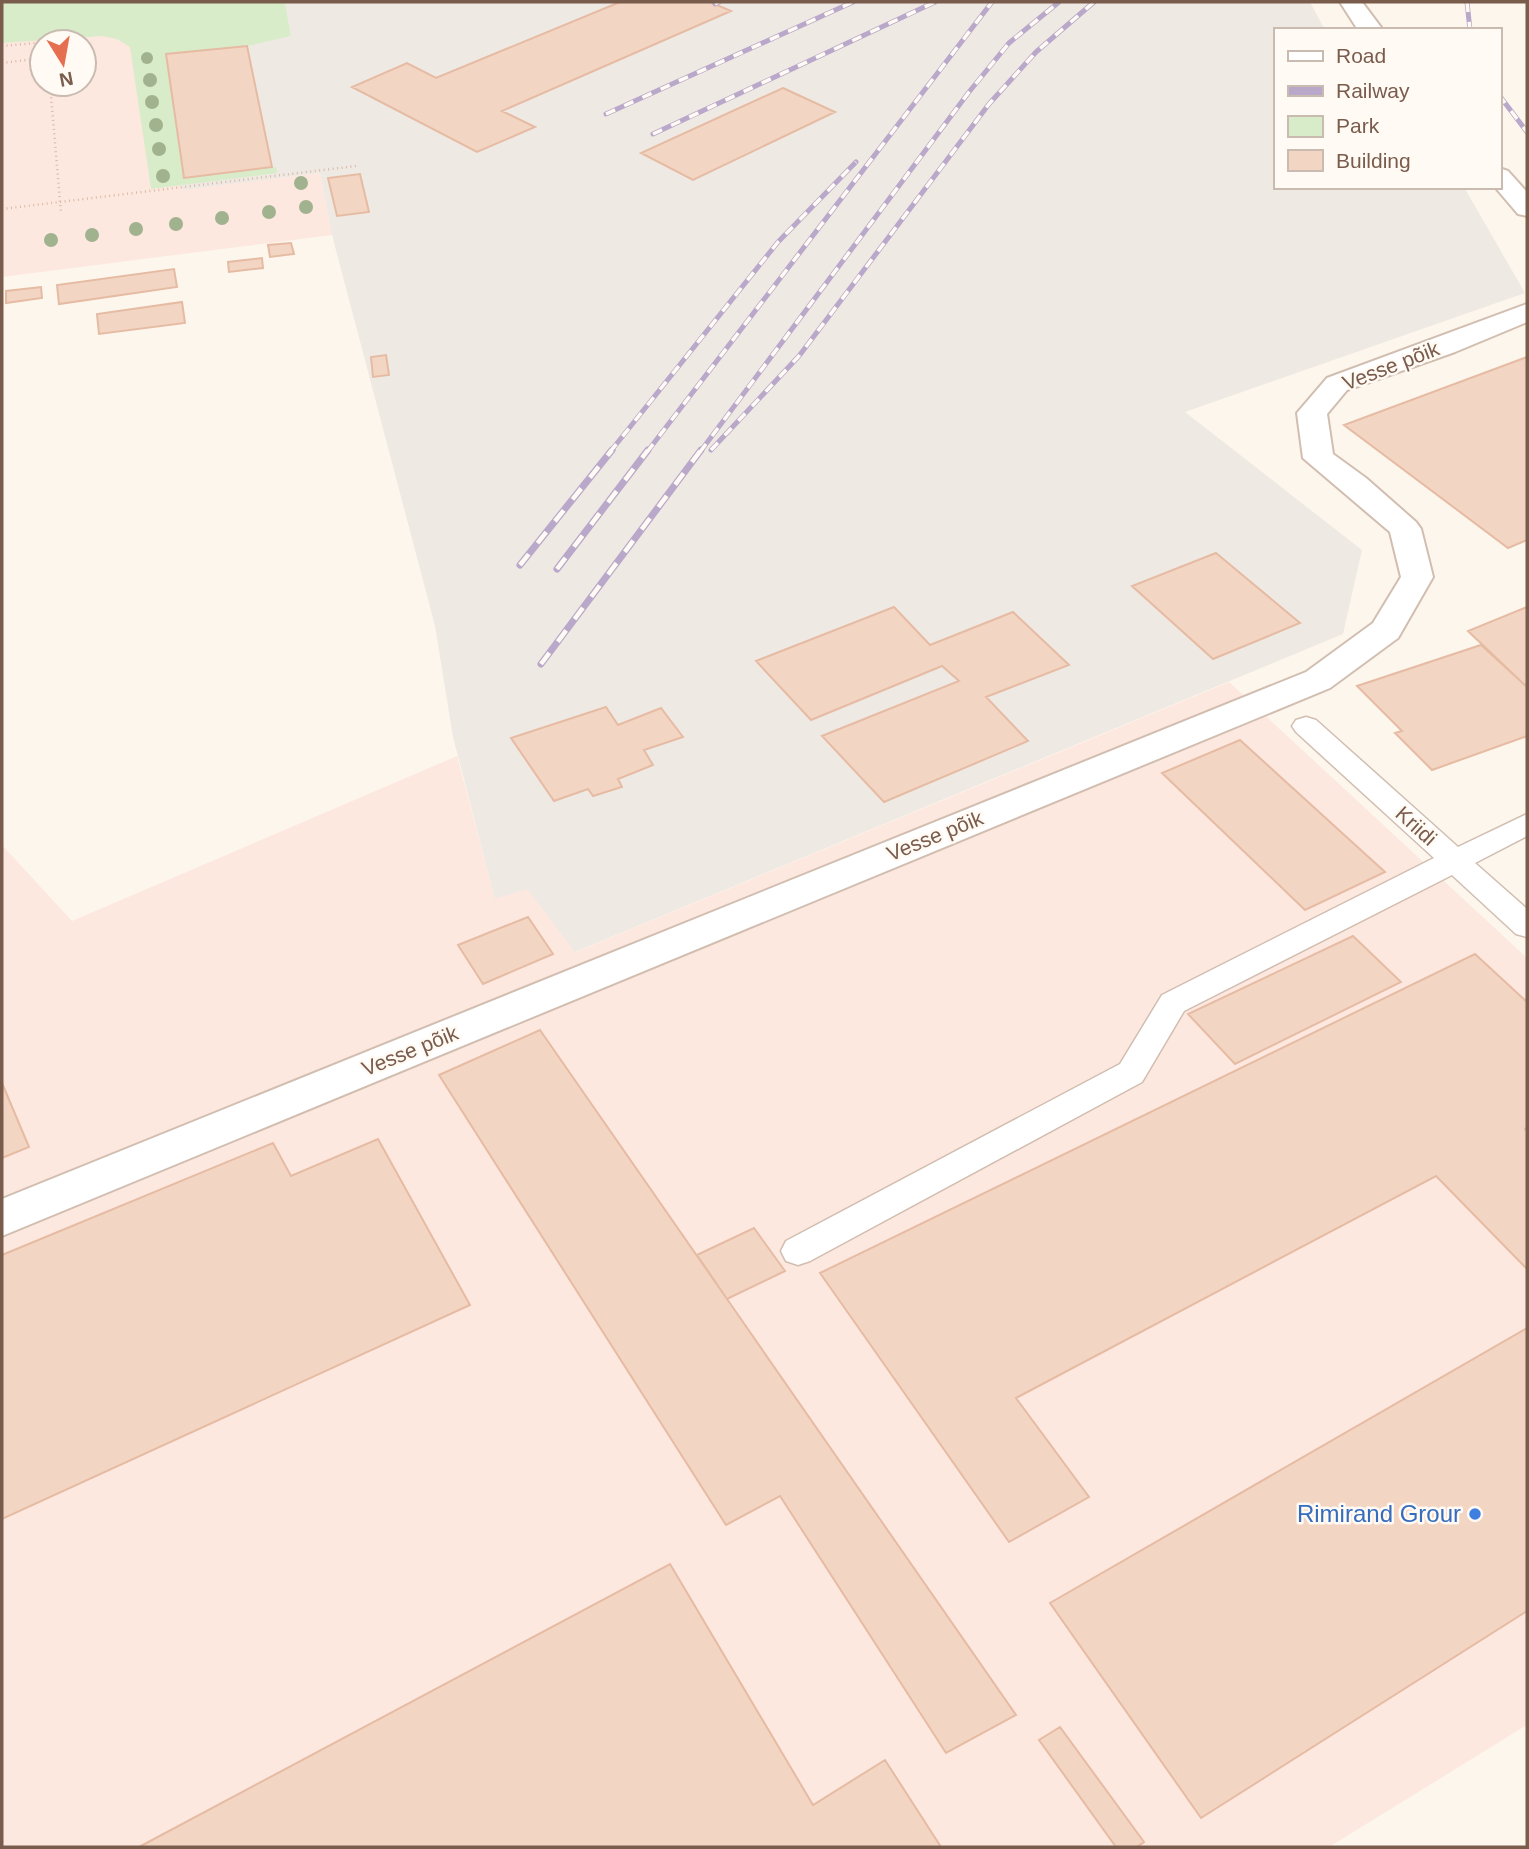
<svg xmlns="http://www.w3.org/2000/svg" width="1529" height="1849" font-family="Helvetica,sans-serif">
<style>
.commercial{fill:#fde8e0;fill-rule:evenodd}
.industrial{fill:#efe9e4}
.green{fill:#d8ecc9}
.building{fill:#f3d5c3;stroke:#e6bba3;stroke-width:2}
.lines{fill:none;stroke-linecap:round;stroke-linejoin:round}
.service-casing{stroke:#d1beb0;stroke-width:3}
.minor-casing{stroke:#d1beb0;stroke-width:4}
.path{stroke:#d9b8a5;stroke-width:2.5;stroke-dasharray:1 3.5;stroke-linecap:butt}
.service{fill:#fff;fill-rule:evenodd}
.minor{fill:#fff;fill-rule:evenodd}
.rail-far1-casing{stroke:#b9a8c9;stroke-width:5}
.rail-casing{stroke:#b9a8c9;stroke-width:7}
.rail-far1{stroke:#fffaf3;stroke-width:3.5;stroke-dasharray:10;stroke-linecap:butt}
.rail{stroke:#fffaf3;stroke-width:4.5;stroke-dasharray:14;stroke-linecap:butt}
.tree{fill:#a0b28e}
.shop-dot{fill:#3f7fe0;stroke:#fffaf3;stroke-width:2.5}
.labels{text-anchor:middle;stroke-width:5;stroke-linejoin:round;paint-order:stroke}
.street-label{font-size:21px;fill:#7a5c4d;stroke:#fffaf3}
.near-shop-label{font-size:24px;fill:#366cbe;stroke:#fffaf3;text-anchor:end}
</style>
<rect width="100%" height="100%" fill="#fdf6ec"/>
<path class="commercial" d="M2 2H285L163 52 183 189 320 173 332 235 2 277ZM42 42H84V84H42Z
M1229 682 1527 958V1725L1329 1847H2V845L72 921 457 756 495 898 527 888 576 952Z"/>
<path class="industrial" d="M285 2H1310L1325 30H1275V187H1464L1525 293 1185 412 1362 550 1343 634 575 952 527 889 495 899 453 737 435 626 332 235 320 173 183 190 163 52 291 36Z"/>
<path class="green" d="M2 2H285L291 36 247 46 167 54 184 178 276 167 277 173 151 189 130 47 117 39 102 36 2 43Z"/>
<path class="building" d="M620 2H710L731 11 502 111 535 127 477 152 352 87 407 63 436 78Z
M247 46 272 167 184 178 166 54Z
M783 88 835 112 693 180 641 153Z
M360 174 369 212 337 216 328 178Z
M291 243 294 254 270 257 268 245Z
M262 258 263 268 229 272 228 262Z
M174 269 177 287 59 304 57 285Z
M41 287 42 298 6 303V291Z
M182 302 185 323 99 334 97 314Z
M386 355 389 375 373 377 371 357Z
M1527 357V540L1508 548 1344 425Z
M1216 553 1300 623 1213 659 1132 586Z
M894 607 930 645 1013 612 1069 665 986 697 1028 741 884 802 822 736 959 681 942 666 811 720 756 661Z
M1527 607V687L1468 631Z
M1481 645 1527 687V736L1432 770 1395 733 1402 731 1357 686Z
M606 707 618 725 661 708 683 737 644 750 653 765 618 779 622 787 593 796 588 789 554 801 511 738Z
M1240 740 1385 872 1305 910 1162 773Z
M528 917 553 954 483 984 458 945Z
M1353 936 1401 982 1235 1064 1188 1014Z
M1475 954 1527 1002V1127L1525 1129 1527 1131V1269L1436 1176 1016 1398 1089 1497 1009 1542 820 1273Z
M540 1030 727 1299 1016 1715 946 1753 780 1496 726 1525 439 1075Z
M2 1083 29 1147 2 1158Z
M378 1139 470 1305 2 1519V1255L273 1143 291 1176Z
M754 1228 785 1271 727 1299 697 1255Z
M1527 1328V1611L1201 1818 1050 1603Z
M670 1564 813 1805 885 1760 941 1847H139Z
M1060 1727 1144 1842 1137 1847H1116L1039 1740Z"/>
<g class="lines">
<defs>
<path id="service" d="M1306 717 1316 720 1458 847 1527 814V836L1475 863 1527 909V937L1516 934 1452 875 1184 1011 1142 1082 810 1261 798 1265 786 1261 781 1251 786 1241 1120 1064 1162 995 1434 858 1296 732 1292 726 1296 720Z"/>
<path id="minor" d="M1340 2H1362L1383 30H1358Z
M1499 168 1508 171 1527 192V216L1518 214 1495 187H1499Z
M1527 304V322L1455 352 1347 390 1327 414 1333 454 1366 478 1416 522 1421 529 1433 577 1398 638 1330 688 2 1236V1199L1306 672 1373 623 1401 577 1390 532 1303 458 1297 413 1327 378Z"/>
</defs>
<use href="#service" class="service-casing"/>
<use href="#minor" class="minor-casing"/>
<path class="path" d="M2 46 47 42
M84 54 96 52
M2 63 42 58
M50 84 61 213
M2 209 356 166"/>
<use href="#service" class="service"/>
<use href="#minor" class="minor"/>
<defs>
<path id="rail-far1" d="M1467 2 1470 30
M715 4 719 2
M1499 95 1527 132
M606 114 853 2
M653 134 935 2
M711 450 799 356 989 104 1036 52 1094 2
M610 452 778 242 856 162
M647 452 992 2
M700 452 969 92 1009 43 1059 2"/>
<path id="rail" d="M520 565 612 450
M557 569 648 450
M541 664 701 450"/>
</defs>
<use href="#rail-far1" class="rail-far1-casing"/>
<use href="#rail" class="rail-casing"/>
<use href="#rail-far1" class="rail-far1"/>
<use href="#rail" class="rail"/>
</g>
<g class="tree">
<circle cx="147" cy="58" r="6"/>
<circle cx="150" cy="80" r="7"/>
<circle cx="152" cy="102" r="7"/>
<circle cx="156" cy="125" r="7"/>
<circle cx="159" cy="149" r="7"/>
<circle cx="163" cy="176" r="7"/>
<circle cx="301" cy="183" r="7"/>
<circle cx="306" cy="207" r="7"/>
<circle cx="269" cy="212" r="7"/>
<circle cx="222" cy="218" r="7"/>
<circle cx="176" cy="224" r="7"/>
<circle cx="136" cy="229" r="7"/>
<circle cx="92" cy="235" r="7"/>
<circle cx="51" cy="240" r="7"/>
</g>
<circle class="shop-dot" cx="1475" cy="1514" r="7"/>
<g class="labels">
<g class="street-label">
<text transform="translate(1391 366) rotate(-21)" y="7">Vesse põik</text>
<text transform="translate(1416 826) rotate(42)" y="7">Kriidi</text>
<text transform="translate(935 836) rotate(-22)" y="7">Vesse põik</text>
<text transform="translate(410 1051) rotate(-22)" y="7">Vesse põik</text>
</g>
<g class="near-shop-label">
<text x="1461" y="1522">Rimirand Grour</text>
</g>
</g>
<rect width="1529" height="1849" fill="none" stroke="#7a5c4d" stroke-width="7"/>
<rect x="1274" y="28" width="228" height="161" fill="#fffaf3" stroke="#cabbb1" stroke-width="2"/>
<rect x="1288" y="51" width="35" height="10" fill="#ffffff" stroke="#cabbb1" stroke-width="2"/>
<text x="1336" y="63" font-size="21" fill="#7a5c4d">Road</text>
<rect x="1288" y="86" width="35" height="10" fill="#b9a8c9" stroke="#cabbb1" stroke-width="2"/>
<text x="1336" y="98" font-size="21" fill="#7a5c4d">Railway</text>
<rect x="1288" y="116" width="35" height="21" fill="#d8ecc9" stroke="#cabbb1" stroke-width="2"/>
<text x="1336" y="133" font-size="21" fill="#7a5c4d">Park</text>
<rect x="1288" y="150" width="35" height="21" fill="#f3d5c3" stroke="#cabbb1" stroke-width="2"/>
<text x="1336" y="168" font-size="21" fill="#7a5c4d">Building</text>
<g transform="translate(63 63) rotate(169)"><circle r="33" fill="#fffaf3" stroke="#cabbb1" stroke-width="2"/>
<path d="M0-5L12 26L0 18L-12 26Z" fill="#e76f51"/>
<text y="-10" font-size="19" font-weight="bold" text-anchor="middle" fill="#7a5c4d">N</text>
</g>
</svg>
